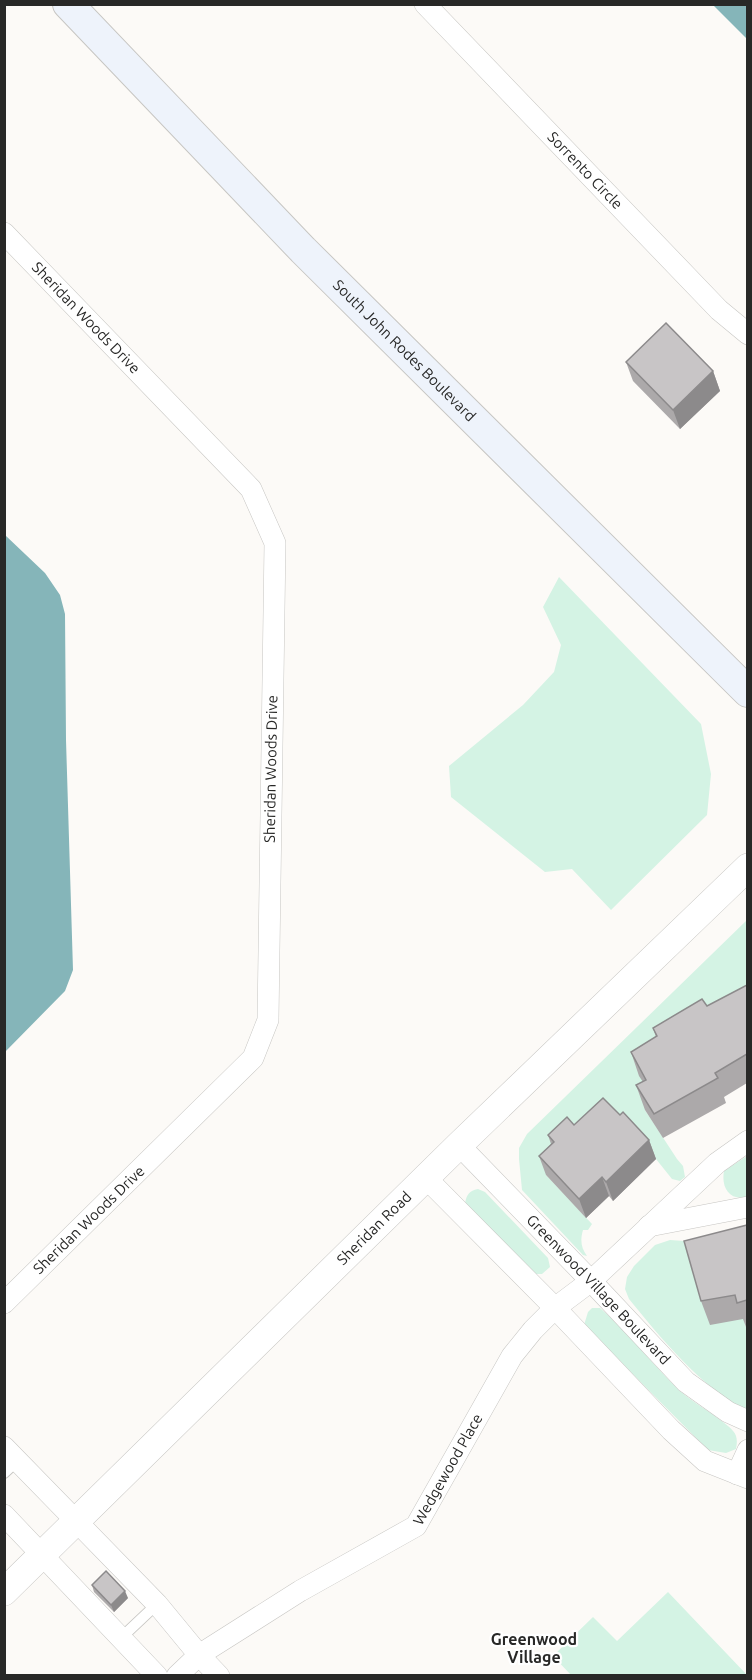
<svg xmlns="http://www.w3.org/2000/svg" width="752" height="1680" font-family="Ubuntu,sans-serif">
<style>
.green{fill:#d4f3e4}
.water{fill:#85b5b9}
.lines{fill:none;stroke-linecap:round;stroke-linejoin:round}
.service-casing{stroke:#c7c6c3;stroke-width:12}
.minor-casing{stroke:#c7c6c3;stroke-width:22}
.tertiary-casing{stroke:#c7c6c3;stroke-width:28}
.secondary-casing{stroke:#c7c6c3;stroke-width:32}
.service{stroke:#fff;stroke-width:10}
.minor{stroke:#fff;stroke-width:21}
.tertiary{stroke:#fff;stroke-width:27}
.secondary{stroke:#eef3fb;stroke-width:30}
.wall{fill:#aca9aa}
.shaded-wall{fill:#8c8a8b}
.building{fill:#c8c5c6;stroke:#8c8a8b;stroke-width:1.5}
.labels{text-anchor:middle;stroke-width:4.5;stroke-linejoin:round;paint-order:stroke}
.street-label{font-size:15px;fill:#282827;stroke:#fff}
.neighbourhood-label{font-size:16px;font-weight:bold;fill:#282827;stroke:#fff}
</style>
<rect width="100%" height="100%" fill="#fcfaf7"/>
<path class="green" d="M559 577 701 724 711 774 707 815 611 910 572 869 545 872 451 797 449 766 523 705 554 672 561 645 543 607Z
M747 920V1014L655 1104 645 1110 677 1159 683 1166 685 1177 680 1181 672 1179 656 1159 561 1161 546 1175 592 1224 588 1230H583C580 1240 581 1248 587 1256L583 1255 522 1190 519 1159V1148L527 1134Z
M747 1156V1197C729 1201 721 1187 724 1171Z
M478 1189 485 1192 548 1258 550 1267 542 1274H534L465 1203C467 1194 469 1191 478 1189Z
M670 1240 684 1241 687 1245 744 1319 746 1327H747V1413C699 1384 664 1342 629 1299L625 1289 627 1277 634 1266 655 1245Z
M592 1308H600C628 1332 651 1363 678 1389 692 1402 708 1410 723 1422 734 1431 739 1434 736 1449L726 1453 708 1450 584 1325 588 1312Z
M668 1592 747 1675H571L553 1656 593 1617 617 1641Z"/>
<path class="water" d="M713 5H747V39Z
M5 535 45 573 60 595 65 614 66 740 73 970 65 991 5 1052Z"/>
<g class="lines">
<defs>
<path id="service" d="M4 1473 18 1460
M121 1638 157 1604"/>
<g id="minor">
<path id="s1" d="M425 4 719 310 748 334"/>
<path id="s2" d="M4 233 251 489 275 543 268 1020 253 1058 4 1303"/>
<path id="s3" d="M459 1145 591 1281 686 1382 728 1412 748 1421"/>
<path d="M426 1178 555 1308 671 1430 705 1461 748 1478"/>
<path d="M649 1226 748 1207"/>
<path d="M4 1447 157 1604 199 1655 219 1676"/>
<path d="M737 1474 748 1450"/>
<path d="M4 1515 157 1676"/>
<path id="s4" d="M177 1676 199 1655 300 1591 416 1526 512 1356 533 1330 555 1308 591 1281 717 1163 748 1141"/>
</g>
<g id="tertiary">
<path id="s5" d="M4 1592 459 1145 748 867"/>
</g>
<g id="secondary">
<path id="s6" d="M68 4 303 250 748 692"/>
</g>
</defs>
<use href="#service" class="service-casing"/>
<use href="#minor" class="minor-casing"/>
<use href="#tertiary" class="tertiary-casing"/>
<use href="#secondary" class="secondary-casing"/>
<use href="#service" class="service"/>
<use href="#minor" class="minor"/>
<use href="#tertiary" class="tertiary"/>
<use href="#secondary" class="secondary"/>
</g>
<path class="wall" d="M626 362 713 371 720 391 680 429 633 381Z
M747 985V1083L724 1097 726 1103 663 1138 645 1110 636 1085 643 1082 639 1076 631 1052 656 1037 653 1028 707 1006Z
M620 1115 649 1140 656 1159 613 1201 609 1196 586 1218 546 1175 539 1156 551 1144 548 1135 574 1125Z
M747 1225V1327H746L743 1319 710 1325 701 1301Z
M92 1585 128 1598 114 1612 94 1592Z"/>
<path class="shaded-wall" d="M713 371 720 391 680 429 673 410Z
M649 1140 656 1159 613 1201 606 1182Z
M602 1177 609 1196 586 1218 579 1199Z
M125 1591 128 1598 114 1612 111 1605Z"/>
<path class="building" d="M666 323 713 371 673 410 626 362Z
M747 985V1054L715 1073 718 1078 654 1114 636 1085 646 1080 631 1052 657 1036 653 1028 702 999 707 1006Z
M603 1098 620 1115 623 1112 649 1140 606 1182 602 1177 579 1199 539 1156 554 1142 548 1135 567 1117 574 1125Z
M747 1225V1300L737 1303 735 1295 701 1301 684 1241Z
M106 1571 125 1591 111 1605 92 1585Z"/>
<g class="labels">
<g class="street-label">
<text dy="5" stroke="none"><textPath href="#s1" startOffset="231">Sorrento Circle</textPath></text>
<text dy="5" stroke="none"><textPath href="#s2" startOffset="118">Sheridan Woods Drive</textPath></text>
<text dy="5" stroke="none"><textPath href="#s6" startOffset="483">South John Rodes Boulevard</textPath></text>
<text transform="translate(271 769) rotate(-89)" y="5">Sheridan Woods Drive</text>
<text transform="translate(89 1220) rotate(-44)" y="5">Sheridan Woods Drive</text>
<text dy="5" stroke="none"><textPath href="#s5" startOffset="519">Sheridan Road</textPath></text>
<text dy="5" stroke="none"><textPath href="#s3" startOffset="201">Greenwood Village Boulevard</textPath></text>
<text dy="5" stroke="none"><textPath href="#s4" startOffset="348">Wedgewood Place</textPath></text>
</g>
<g class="neighbourhood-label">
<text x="534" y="1645">Greenwood<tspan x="534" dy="18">Village</tspan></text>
</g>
</g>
<rect width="752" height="1680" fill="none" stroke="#282827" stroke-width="12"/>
</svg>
